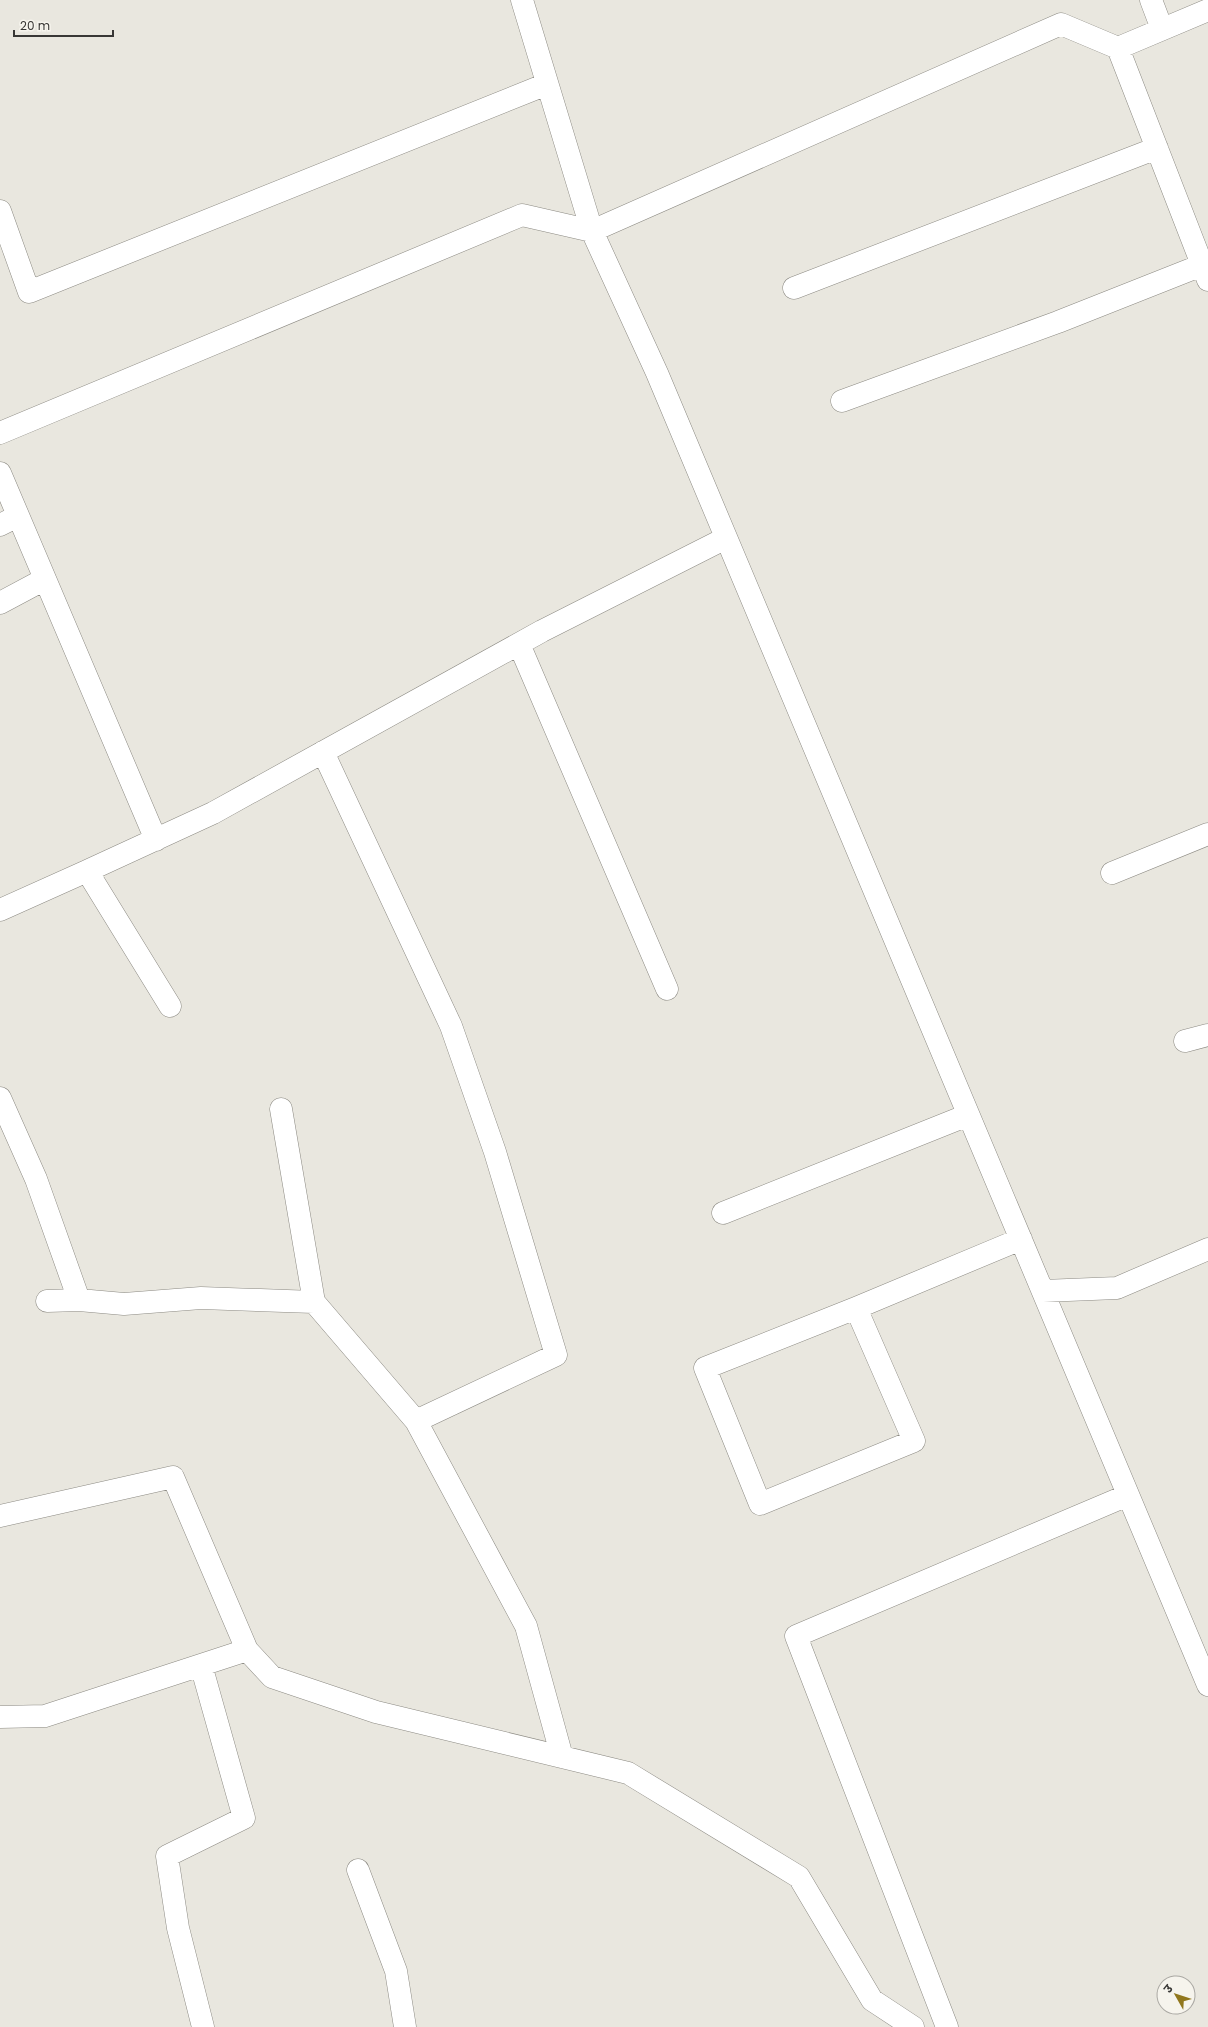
<svg xmlns="http://www.w3.org/2000/svg" width="1208" height="2027" font-family="Poppins,'Noto Sans Devanagari',sans-serif">
<style>
.lines{fill:none;stroke-linecap:round;stroke-linejoin:round}
.minor-casing{stroke:#8c8a83;stroke-width:23}
.minor{stroke:#fff;stroke-width:22}
</style>
<rect width="100%" height="100%" fill="#e9e7df"/>
<g class="lines">
<defs>
<path id="minor" d="M1151 0 1162 29
M1208 10 1118 48 1208 280
M1118 48 1061 24 592 231 657 373 1208 1685
M0 211 29 292 547 84
M794 288 1157 148
M842 401 1058 322 1202 265
M0 433 522 215 592 231 522 0
M0 473 156 840
M0 525 18 516
M0 603 45 579
M519 644 667 989
M323 752 451 1026 495 1152 556 1355 416 1421
M87 871 213 813 542 631 726 538
M1112 873 1208 834
M0 910 87 871 170 1006
M1185 1041 1208 1035
M0 1098 36 1179 79 1300
M281 1109 314 1302 416 1421 526 1626 562 1757
M723 1213 968 1115
M1043 1291 1117 1288 1208 1249
M47 1301 79 1300 124 1304 201 1298 314 1302
M856 1308 914 1441 760 1504 705 1368 856 1308 1021 1239
M0 1516 173 1477 247 1650
M201 1665 244 1818 167 1856 178 1928 203 2027
M0 1717 45 1716 247 1650 272 1677 376 1712 628 1773 799 1877 872 2000 913 2027
M358 1870 396 1971 405 2027
M947 2027 796 1636 1128 1495"/>
</defs>
<use href="#minor" class="minor-casing"/>
<use href="#minor" class="minor"/>
</g>
<g transform="translate(1176 1995) rotate(309)"><circle r="19" fill="#f6f4ed" stroke="#aaa8a3"/>
<path d="M0-3L7 15L0 10L-7 15Z" fill="#91771d"/>
<text y="-6" font-size="11" font-weight="bold" text-anchor="middle" fill="#383735">उ</text>
</g>
<path d="M14 30v6h99v-6" fill="none" stroke="#383735" stroke-width="2"/>
<text x="20" y="30" font-size="12" fill="#383735" stroke="#f6f4ed" stroke-width="3" paint-order="stroke">20 m</text>
</svg>
